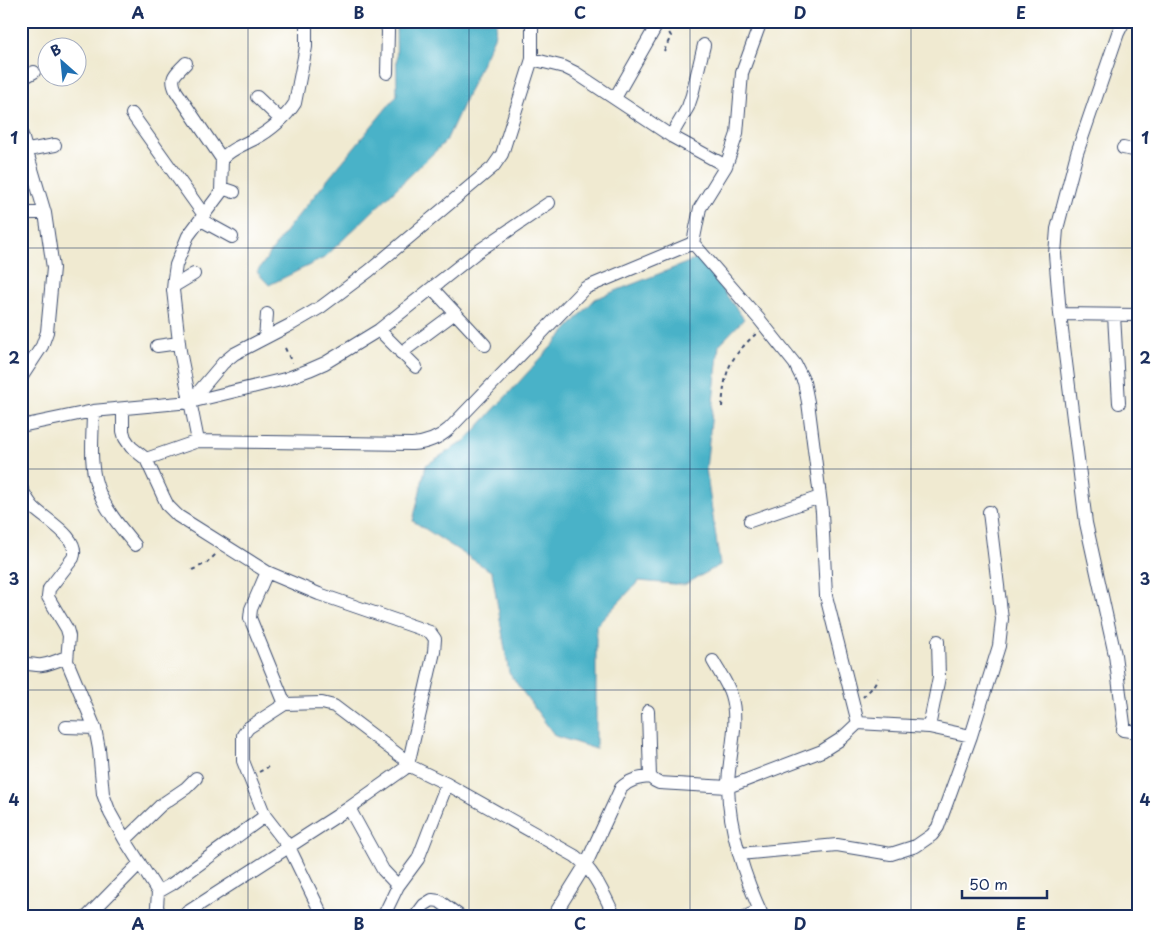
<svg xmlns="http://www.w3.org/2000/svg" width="1159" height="938" font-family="'Playpen Sans',sans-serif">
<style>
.water{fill:#49b2c8;stroke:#327093}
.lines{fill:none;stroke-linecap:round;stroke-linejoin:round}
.minor-casing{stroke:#3b4b6f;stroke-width:14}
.path{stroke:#3b4b6f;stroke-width:2;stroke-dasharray:4 4;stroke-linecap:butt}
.minor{stroke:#fff;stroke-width:12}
.grid{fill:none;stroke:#1b2f5e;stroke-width:1;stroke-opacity:0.55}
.neatline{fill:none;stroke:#1b2f5e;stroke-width:2}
.grid-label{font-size:16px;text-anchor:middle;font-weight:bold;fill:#1b2f5e}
</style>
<rect width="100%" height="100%" fill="#fff"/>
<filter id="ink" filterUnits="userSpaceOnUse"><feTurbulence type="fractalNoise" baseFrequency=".02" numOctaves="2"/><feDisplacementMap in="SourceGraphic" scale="10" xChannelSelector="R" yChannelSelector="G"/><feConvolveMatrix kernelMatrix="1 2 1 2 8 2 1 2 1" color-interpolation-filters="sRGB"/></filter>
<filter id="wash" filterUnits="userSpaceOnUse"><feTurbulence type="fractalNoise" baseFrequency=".0096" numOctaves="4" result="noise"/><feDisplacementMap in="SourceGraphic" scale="20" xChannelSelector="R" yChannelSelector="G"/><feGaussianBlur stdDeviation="1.12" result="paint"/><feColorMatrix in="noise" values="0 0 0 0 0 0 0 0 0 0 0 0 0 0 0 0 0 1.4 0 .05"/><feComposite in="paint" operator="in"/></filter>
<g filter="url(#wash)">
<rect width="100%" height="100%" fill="#f0ead1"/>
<path class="water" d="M396 21H497L494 37 446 141 324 258 269 285 257 272 288 228 397 95Z
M699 258 744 319 719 345 706 469 720 565 684 585 639 581 596 626V749L555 736 509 673 492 572 413 521 426 465 466 440 595 299Z"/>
</g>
<g filter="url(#ink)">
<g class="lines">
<defs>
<path id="minor" d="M386 21 388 31 387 73
M1124 21 1118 33 1077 153 1057 229 1055 254 1060 314 1086 523 1115 655 1124 724 1123 730 1138 732
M532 59 564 67 576 73 671 136 726 166
M186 63C176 74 169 76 176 91L222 159 221 192 188 236 176 265 174 278 173 290 180 351 198 441
M21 79 34 72
M257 97 280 119
M615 98 659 21
M132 114 204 215
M21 132 45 213 53 268 47 332 42 346 21 378
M671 136 688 107 692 95 704 45
M1123 148 1138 151
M28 150 55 145
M222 159C230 149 245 144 256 138 270 131 287 116 295 103L306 47V21
M222 188 234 192
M21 213H45
M201 220 232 237
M693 243 759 319 795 364 804 382 808 402 822 512 826 596 858 723
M693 243 700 208 726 166 737 134 742 73 761 21
M174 286 194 274
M432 288 485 345
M1060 314 1138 315
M1114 315 1119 403
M379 330 416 367
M265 338 267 314
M157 346 179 343
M401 353 455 313
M190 402 223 363 234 354 290 325 321 307 369 271 493 167 502 154 532 59V21
M123 409V431L125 438 131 447 146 459 164 498 168 506 178 516 267 572 319 594 430 632 435 639 434 652 408 765 404 769 349 808 180 917
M93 411C93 435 89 463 97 486 104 508 120 527 135 545
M21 426 93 411 190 402 285 379 309 370 325 363 379 330 477 252 549 203
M146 459 198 441 412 444C427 443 438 439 449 429L585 288 693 243
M21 488C25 495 29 503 34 508 46 520 81 538 73 558L49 589 48 597 67 629 69 636 67 661 95 728 99 749 103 794 110 813 125 840 158 892 157 907 161 917
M750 521 820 497
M267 572 251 609 250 618 285 704
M713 661C719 672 728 684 731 695 740 724 728 758 728 787 729 830 745 879 763 917
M21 665C29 662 34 666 42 665 50 664 59 660 66 657
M648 711 650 777
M66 727 95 728
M929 727 939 677 938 641
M349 808 383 870 398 886
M125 840 161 805 186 788 196 778
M739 854 837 845 891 854 916 846 932 835 938 827 971 736 999 646 1002 619 989 512
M158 892 172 884 265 816
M87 917 140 863
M323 917 289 847 265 816 243 761V735L248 728 285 704 322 703 334 706 404 759 408 765 447 784 575 856C595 871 604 895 615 917
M383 917 398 886 418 859 447 784
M415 917 424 905 432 900 439 901 461 917
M553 917 586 864 621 788C629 780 638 778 650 777L655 781 659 783 728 787 822 751 841 739 858 723 929 727 971 736
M745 917 760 910"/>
</defs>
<use href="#minor" class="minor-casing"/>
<path class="path" d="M664 51 671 36 668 31
M285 348 292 363
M722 407C725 370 728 359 757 333
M192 570 207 563 217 553
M863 697 872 688 878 678
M259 772 268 767"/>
<use href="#minor" class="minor"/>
</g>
</g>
<path class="grid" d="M248 21V917M469 21V917M690 21V917M911 21V917M21 248H1138M21 469H1138M21 690H1138"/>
<rect width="1159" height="938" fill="none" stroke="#fff" stroke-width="55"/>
<g transform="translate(62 62) rotate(333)"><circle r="24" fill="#ffffff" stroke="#a4acbf"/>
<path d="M0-4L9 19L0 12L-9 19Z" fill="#1f6fb2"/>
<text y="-8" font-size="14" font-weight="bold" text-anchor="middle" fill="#1b2f5e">B</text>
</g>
<path d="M962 890v8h85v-8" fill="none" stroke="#1b2f5e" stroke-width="2.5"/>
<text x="969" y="890" font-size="15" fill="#1b2f5e" stroke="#ffffff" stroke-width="4" paint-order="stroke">50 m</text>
<rect x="28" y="28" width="1104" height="882" class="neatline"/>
<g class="grid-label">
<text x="138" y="19">A</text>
<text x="359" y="19">B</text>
<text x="580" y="19">C</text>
<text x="800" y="19">D</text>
<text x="1021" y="19">E</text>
<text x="14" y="144">1</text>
<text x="1145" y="144">1</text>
<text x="14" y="364">2</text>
<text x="1145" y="364">2</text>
<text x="14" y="585">3</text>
<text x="1145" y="585">3</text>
<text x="14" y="806">4</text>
<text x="1145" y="806">4</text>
<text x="138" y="930">A</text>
<text x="359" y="930">B</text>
<text x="580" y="930">C</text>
<text x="800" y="930">D</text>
<text x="1021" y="930">E</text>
</g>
</svg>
